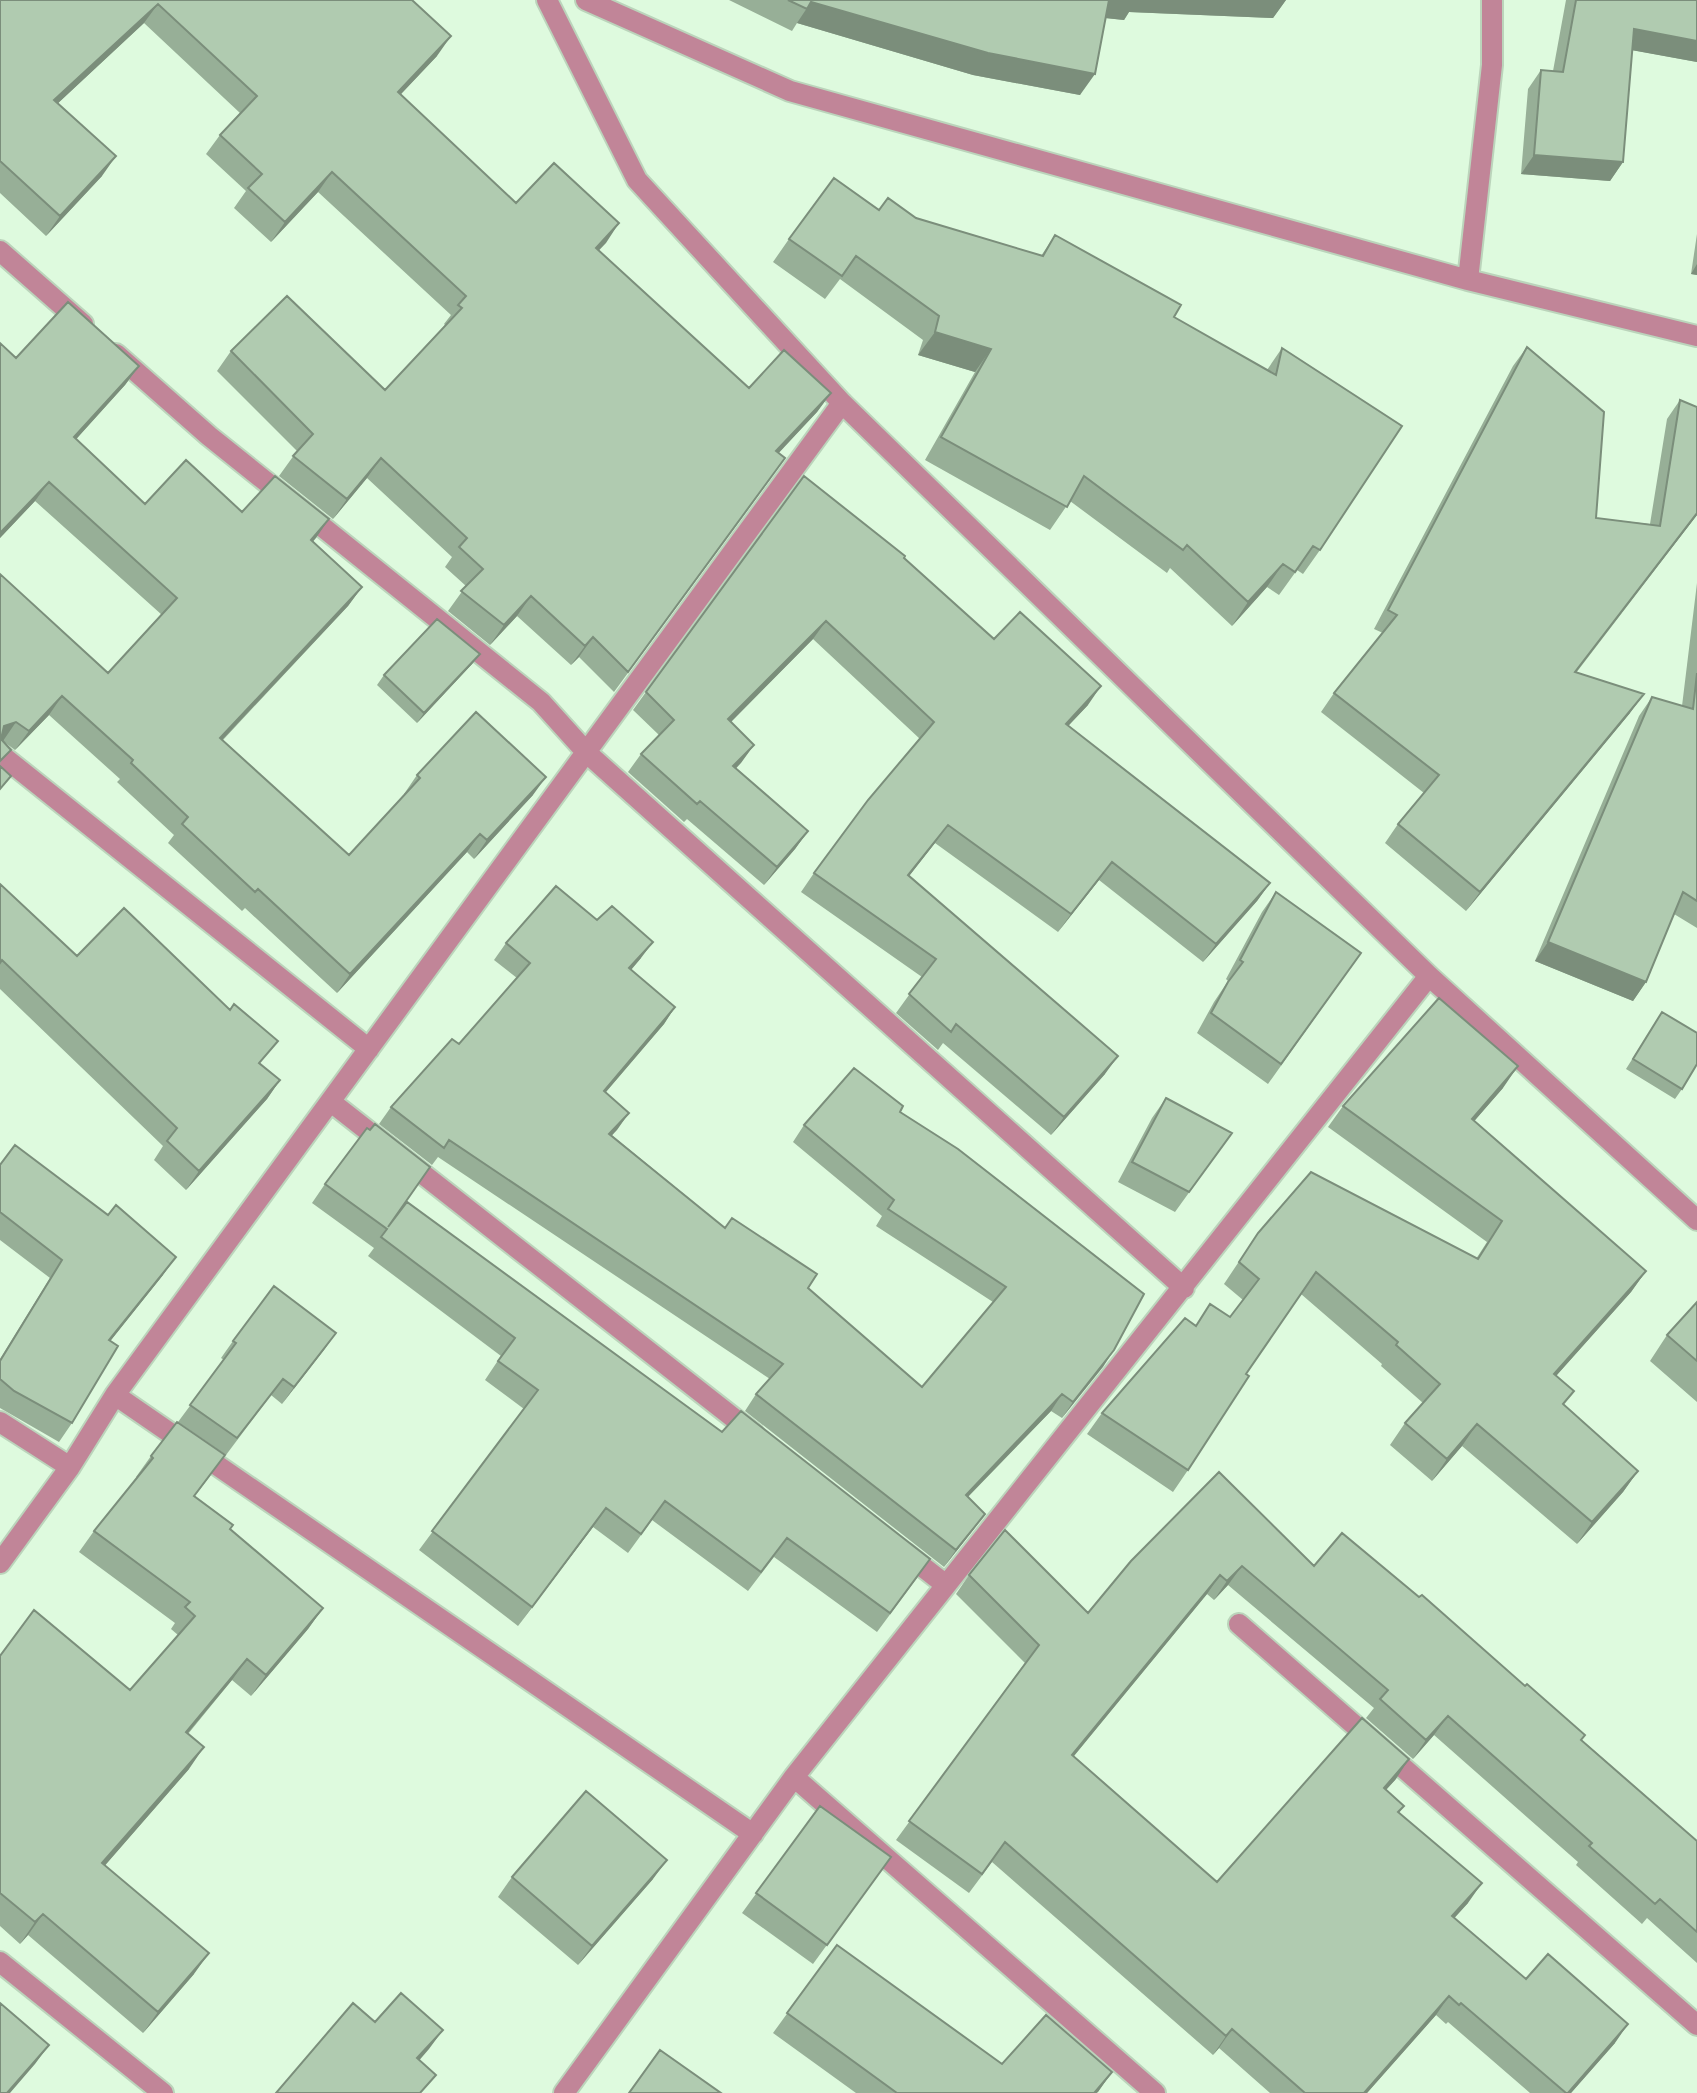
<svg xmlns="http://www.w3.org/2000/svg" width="1697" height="2093" font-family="Mulish,sans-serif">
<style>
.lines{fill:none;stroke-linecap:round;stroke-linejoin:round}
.minor-casing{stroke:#bbd4bb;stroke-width:24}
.minor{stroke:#c18598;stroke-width:20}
.wall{fill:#97af97}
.shaded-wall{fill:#7b8e7b}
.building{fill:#b0cbb0;stroke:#7b8e7b;stroke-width:2}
</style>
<rect width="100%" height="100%" fill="#defade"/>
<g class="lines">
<defs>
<path id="minor" d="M547 0 637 180 842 403 1429 976 1697 1220
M586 0 790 91 1468 280 1697 336
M0 251 83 324
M1468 280 1492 65V0
M116 354 209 436 541 702 587 753 1184 1288
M0 754 369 1049
M331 1102 754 1434
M115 1395 753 1834
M0 1422 70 1467
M905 1553 946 1585
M0 1563 70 1467 115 1395 842 403
M1239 1624 1697 2025
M794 1777 1429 976
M0 1962 163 2093
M564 2093 794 1777 1155 2093"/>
</defs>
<use href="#minor" class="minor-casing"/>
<use href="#minor" class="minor"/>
</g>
<path class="wall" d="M0 0H412L437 56 400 95 516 203 619 223 598 251 749 388 831 393 817 412 778 453 771 478 614 692 579 657 571 665 517 616 490 645 448 611 466 586 445 567 452 557 367 478 333 519 279 476 297 451 217 371 231 351 385 390 445 325 444 324 451 315 318 192 271 242 234 208 246 191 206 154 220 135 240 113 144 23 58 103 102 176 46 236 0 193Z
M729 0H1286L1273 18 1129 12 1124 20 1106 18 1080 95 973 75 797 23 792 31Z
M1566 0H1697V62L1632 50 1623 162 1610 181 1521 174 1528 89 1541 70 1553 71Z
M879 210 916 218 1041 256 1055 235 1174 317 1267 370 1282 348 1320 550 1303 574 1297 570 1279 595 1267 587 1232 626 1170 568 1167 573 1070 501 1050 530 925 460 975 372 918 355 923 340 840 279 825 299 773 262 789 239Z
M1697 234V275L1691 274Z
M0 343 16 358 139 366 125 385 76 439 145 504 242 512 313 541 362 587 348 606 223 740 349 855 405 795 404 794 417 775 533 795 474 859 467 852 337 993 245 908 242 911 168 843 174 835 117 782 120 779 49 715 15 750 4 742 0 765V574L108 673 162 615 35 501 0 538Z
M1527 347 1596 518 1650 524 1667 419 1680 400 1697 515 1576 673 1630 713 1466 911 1385 843 1398 824 1424 793 1321 712 1334 693 1383 633 1374 629 1513 366Z
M904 558 994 639 1088 705 1068 726 1270 883 1257 901 1203 962 1099 880 1058 932 935 843 909 876 1105 1074 1051 1135 943 1043 938 1050 896 1013 922 977 801 892 814 873 920 739 813 639 731 722 754 745 736 768 808 831 795 849 764 885 687 819 684 822 628 772 641 754 659 735 633 710 646 692Z
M1697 583V928L1674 914 1646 982 1633 1001 1535 961 1639 716 1652 697 1682 706Z
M480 654 472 664 417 723 377 685 384 675Z
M0 884 77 956 261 1064 280 1080 267 1099 186 1190 154 1160 163 1146 0 989Z
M1276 892 1361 953 1268 1084 1197 1033 1214 1002 1228 981 1226 979 1262 912Z
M506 943 641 958 631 970 675 1007 664 1024 606 1092 629 1113 612 1135 725 1228 808 1288 922 1387 993 1302 876 1226 882 1216 793 1142 804 1125 900 1112 1114 1350 1062 1418 1051 1411 968 1497 985 1514 944 1567 745 1411 756 1394 770 1379 438 1157 432 1165 379 1124 391 1107 459 1044 517 978 494 960Z
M1662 1012 1682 1089 1675 1099 1626 1069Z
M1503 1088 1474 1121 1646 1271 1631 1292 1556 1376 1564 1405 1638 1471 1623 1492 1577 1544 1462 1446 1432 1481 1390 1445 1405 1423 1423 1403 1381 1366 1382 1364 1301 1294 1246 1374 1188 1470 1173 1492 1087 1434 1102 1413 1195 1326 1230 1317 1243 1300 1224 1284 1258 1233 1476 1259 1487 1242 1328 1127 1343 1106Z
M1166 1098 1232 1133 1175 1212 1118 1182 1152 1118Z
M0 1165 163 1275 110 1341 72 1423 59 1442 0 1408V1359L50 1278 0 1240Z
M325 1184 388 1227 917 1578 877 1632 774 1557 748 1591 652 1520 628 1553 593 1527 518 1626 419 1550 524 1409 485 1380 501 1356 368 1256 374 1248 312 1203Z
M1697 1302V1402L1650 1361 1667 1335Z
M336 1333 282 1404 271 1395 226 1455 178 1422 224 1360 221 1358 233 1341Z
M151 1456 210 1476 195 1496 230 1529 323 1608 308 1629 251 1696 232 1680 188 1734 189 1769 105 1865 194 1974 143 2033 28 1935 20 1944 0 1926V1656L130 1690 178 1635 171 1629 175 1623 79 1552 94 1531 137 1478 136 1477Z
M1131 1561 1314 1566 1582 1740 1697 1841V1963L1647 1918 1642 1924 1576 1865 1578 1862 1434 1735 1413 1759 1366 1718 1374 1708 1228 1585 1214 1600 1207 1594 1074 1756 1217 1882 1396 1779 1386 1790 1404 1806 1399 1813 1468 1903 1454 1918 1526 1979 1615 2043 1571 2093H1530L1448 2022 1446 2024 1436 2015 1367 2093H1270L1219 2048 1213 2055 992 1862 969 1893 896 1840 1025 1663 956 1594 969 1575 1088 1613Z
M820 1806 891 1857 813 1964 742 1913Z
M512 1877 653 1879 578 1965 498 1897Z
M837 1945 1002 2064 1112 2072 1097 2093H856L773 2033Z"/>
<path class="shaded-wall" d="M1107 0H1286L1273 18 1129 12 1124 20 1095 17Z
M811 2 1095 74 1080 95 973 75 797 23Z
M158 4 144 23 40 120 54 100Z
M1634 29 1697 41V62L1620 48Z
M451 36 437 56 384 112 398 92Z
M1534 155 1623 162 1610 181 1521 174Z
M116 156 102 176 46 236 60 216Z
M332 172 318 192 271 242 285 222Z
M619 223 606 243 582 268 596 248Z
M1697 264V275L1691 274Z
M935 332 991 349 975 372 918 355Z
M139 366 125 385 61 456 74 437Z
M831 393 817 412 762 471 776 451Z
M381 458 367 478 333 519 347 499Z
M49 482 35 501 0 538V533Z
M1697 513V515L1561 691 1575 672Z
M329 519 316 538 298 559 311 540Z
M1283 564 1267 587 1232 626 1248 602Z
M362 587 348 606 207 756 220 738Z
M531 596 517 616 490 645 504 625Z
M826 621 813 639 715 738 728 719Z
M593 637 579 657 571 665 585 646Z
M480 654 472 664 417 723 424 713Z
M1101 686 1088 705 1053 742 1066 724Z
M1644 694 1630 713 1466 911 1480 892Z
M62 696 49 715 15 750 29 731Z
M16 722 3 741 0 742 4 726Z
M754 745 741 763 721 784 733 766Z
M546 777 533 795 474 859 487 840Z
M948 825 935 843 895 894 908 875Z
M808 831 795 849 764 885 777 867Z
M480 834 467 852 337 993 350 974Z
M1112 862 1099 880 1058 932 1071 914Z
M1270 883 1257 901 1203 962 1216 944Z
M653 942 641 958 618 985 629 968Z
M1548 942 1646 982 1633 1001 1535 961Z
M675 1007 664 1024 593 1107 604 1091Z
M1118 1056 1105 1074 1051 1135 1064 1117Z
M1518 1066 1503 1088 1457 1141 1472 1119Z
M280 1080 267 1099 186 1190 199 1171Z
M629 1113 617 1130 598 1150 609 1134Z
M176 1257 163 1275 96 1359 109 1340Z
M1646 1271 1631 1292 1539 1395 1554 1374Z
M336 1333 324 1350 282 1404 294 1387Z
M1114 1350 1103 1367 1062 1418 1073 1402Z
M1062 1394 1051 1411 954 1511 966 1495Z
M1477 1424 1462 1446 1432 1481 1447 1459Z
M1638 1471 1623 1492 1577 1544 1592 1522Z
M606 1508 593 1527 518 1626 532 1607Z
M985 1514 973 1530 944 1567 956 1550Z
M1242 1566 1228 1585 1214 1600 1227 1581Z
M1220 1575 1207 1594 1059 1774 1072 1755Z
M323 1608 308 1629 251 1696 266 1675Z
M247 1659 232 1680 171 1753 186 1732Z
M1448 1716 1434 1735 1413 1759 1426 1740Z
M204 1747 189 1769 88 1885 102 1863Z
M1409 1759 1396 1779 1370 1807 1384 1788Z
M667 1860 653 1879 578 1965 592 1946Z
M1482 1883 1468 1903 1439 1935 1452 1916Z
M43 1914 28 1935 20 1944 35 1922Z
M209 1953 194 1974 143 2033 158 2012Z
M1449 1996 1436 2015 1367 2093H1364Z
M1628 2024 1615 2043 1571 2093H1568Z
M1232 2029 1219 2048 1213 2055 1226 2036Z
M443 2030 429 2049 404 2078 417 2058Z
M49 2045 35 2064 10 2093H7Z
M1112 2072 1098 2092 1094 2093Z"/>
<path class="building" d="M0 0H412L451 36 398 92 516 203 554 163 619 223 596 248 749 388 784 350 831 393 776 451 785 458 628 672 593 637 585 646 531 596 504 625 461 591 483 569 459 547 467 538 381 458 347 499 293 456 313 434 231 351 287 296 385 390 462 308 458 305 466 296 332 172 285 222 248 188 262 174 220 135 257 96 158 4 54 100 116 156 60 216 0 161Z
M788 0H1109L1095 74 988 53 811 2 807 9Z
M1576 0H1697V41L1634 29 1623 162 1534 155 1541 70 1563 72Z
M834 178 879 210 888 198 916 218 1043 256 1055 235 1181 305 1174 317 1276 375 1282 348 1402 426 1320 550 1313 546 1295 572 1283 564 1248 602 1187 545 1183 550 1084 476 1067 507 941 437 991 349 935 332 939 316 856 256 842 276 789 239Z
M68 302 139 366 74 437 145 504 186 460 242 512 275 476 329 519 311 540 362 587 220 738 349 855 420 778 417 775 476 712 546 777 487 840 480 834 350 974 258 889 255 892 182 824 188 817 131 763 133 760 62 696 29 731 16 722 4 726 1 739 11 750 0 761V574L108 673 177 598 49 482 0 533V343L16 358Z
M1527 347 1604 412 1596 518 1660 526 1680 400 1697 407V513L1575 672 1644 694 1480 892 1398 824 1439 775 1334 693 1397 615 1388 610Z
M804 476 905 556 904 558 994 639 1020 612 1101 686 1066 724 1270 883 1216 944 1112 862 1071 914 948 825 908 875 1118 1056 1064 1117 956 1024 951 1032 909 994 936 959 814 873 868 800 934 722 826 621 728 719 754 745 733 766 808 831 777 867 700 801 697 804 641 754 674 720 646 692Z
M437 619 480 654 424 713 384 675Z
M1697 673V901L1683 892 1646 982 1548 942 1652 697 1693 709Z
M0 766 11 776 0 789Z
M0 884 77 956 124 908 230 1010 234 1004 278 1041 259 1063 280 1080 199 1171 167 1141 177 1128 2 960 0 963Z
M556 886 597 920 612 906 653 942 629 968 675 1007 604 1091 629 1113 609 1134 725 1228 732 1218 817 1274 808 1288 922 1387 1006 1287 888 1209 894 1200 804 1125 854 1068 903 1106 900 1112 958 1149 1144 1294 1114 1350 1073 1402 1062 1394 966 1495 985 1514 956 1550 756 1394 783 1364 449 1140 444 1148 391 1107 452 1039 459 1044 530 963 506 943Z
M1276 892 1361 953 1281 1064 1211 1013 1228 982 1243 962 1240 960Z
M1439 998 1518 1066 1472 1119 1646 1271 1554 1374 1574 1391 1563 1404 1638 1471 1592 1522 1477 1424 1447 1459 1405 1423 1440 1384 1396 1345 1398 1342 1316 1272 1246 1374 1249 1376 1188 1470 1102 1413 1185 1318 1196 1326 1210 1304 1230 1317 1259 1279 1239 1262 1258 1233 1311 1172 1478 1259 1502 1221 1343 1106Z
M1662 1012 1697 1033V1064L1682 1089 1633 1059Z
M1166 1098 1232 1133 1189 1192 1132 1162Z
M375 1124 430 1167 388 1227 407 1202 722 1432 741 1411 930 1559 890 1613 787 1538 761 1572 665 1501 641 1534 606 1508 532 1607 432 1531 538 1390 498 1361 515 1338 381 1237 387 1229 325 1184 367 1128 370 1130Z
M15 1145 108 1215 116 1205 176 1257 109 1340 118 1346 72 1423 14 1391 0 1379V1361L62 1260 0 1212V1165Z
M274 1286 336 1333 294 1387 283 1379 237 1438 190 1405 236 1343 233 1341Z
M1697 1302V1361L1667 1335Z
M177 1422 225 1455 194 1496 233 1525 230 1529 323 1608 266 1675 247 1659 186 1732 204 1747 102 1863 209 1953 158 2012 43 1914 35 1922 0 1893V1656L34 1610 130 1690 195 1616 185 1607 190 1602 94 1531 153 1458 151 1456Z
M1219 1472 1314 1566 1342 1533 1419 1597 1422 1595 1525 1686 1527 1684 1585 1735 1581 1740 1697 1841V1932L1660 1899 1655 1904 1589 1846 1592 1843 1448 1716 1426 1740 1380 1699 1388 1690 1242 1566 1227 1581 1220 1575 1072 1755 1217 1882 1362 1718 1409 1759 1384 1788 1404 1806 1398 1812 1482 1883 1452 1916 1526 1979 1548 1954 1628 2024 1568 2093H1566L1461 2003 1459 2005 1449 1996 1364 2093H1305L1232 2029 1226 2036 1005 1842 982 1874 909 1821 1039 1645 969 1575 1005 1530 1088 1613 1131 1561Z
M586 1791 667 1860 592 1946 512 1877Z
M820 1806 891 1857 827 1945 756 1893Z
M837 1945 1002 2064 1046 2015 1112 2072 1095 2092 1096 2093H897L787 2013Z
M401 1993 443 2030 417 2058 436 2075 420 2093H276L353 2003 375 2022Z
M0 2003 49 2045 7 2093H0Z
M660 2050 721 2093H629Z"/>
</svg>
